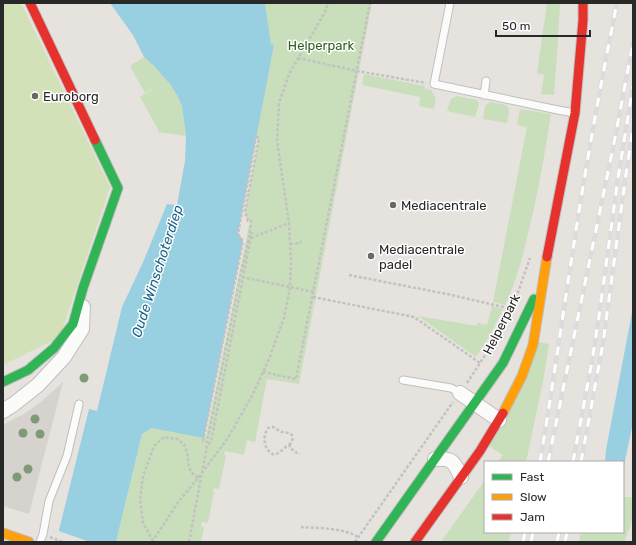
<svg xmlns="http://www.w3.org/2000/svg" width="636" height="545" font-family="Rubik,sans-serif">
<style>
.green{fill:#c9deba}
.pitch{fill:#d3e1b8}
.plaza{fill:#d6d2ce}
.water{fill:#98cfe1}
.pier{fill:#e6e2de}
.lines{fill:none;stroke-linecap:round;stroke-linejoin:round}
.lane-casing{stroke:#c0bebf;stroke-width:9}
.street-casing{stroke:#c0bebf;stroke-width:16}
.fast-casing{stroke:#c0bebf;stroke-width:11}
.slow-casing{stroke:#c0bebf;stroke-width:11}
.jam-casing{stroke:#c0bebf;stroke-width:11}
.path{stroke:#c3c2c2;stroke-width:2.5;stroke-dasharray:3 2;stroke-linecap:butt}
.lane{stroke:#fbfbfa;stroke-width:7}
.street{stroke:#fbfbfa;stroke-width:14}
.fast{stroke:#30b455;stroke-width:9}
.slow{stroke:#ff9f0a;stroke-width:9}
.jam{stroke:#e5322d;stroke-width:9}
.rail-casing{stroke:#dcdcdd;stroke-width:4.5}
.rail{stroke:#fff;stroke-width:3;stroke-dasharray:9;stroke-linecap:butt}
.tree{fill:#809976}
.poi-dot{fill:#6a6968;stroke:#fff;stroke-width:1.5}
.labels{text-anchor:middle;stroke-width:3;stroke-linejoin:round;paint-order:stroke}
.park-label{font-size:13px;fill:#2d5d20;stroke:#fff}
.poi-label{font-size:13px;fill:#282828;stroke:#fff;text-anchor:start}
.street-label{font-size:13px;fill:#282828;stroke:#fff}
.water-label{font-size:14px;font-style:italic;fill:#1a658a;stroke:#fff}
</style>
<rect width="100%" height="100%" fill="#e6e2de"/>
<path class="green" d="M265 3H372L299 384 267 379 255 442 247 440 244 455 225 451 224 455 226 456 219 489 215 488 212 491 214 492 208 523 202 522 201 526 204 527 201 542H116L142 434 152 428 158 427 206 437 250 221H248L245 212 259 138 256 137 274 45 271 44Z
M547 3H560L557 55 554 95 541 94 544 75 537 73Z
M144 57C158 70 175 85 181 104 184 114 184 125 186 136L158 132V129L140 97 152 90V89L145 93 130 66Z
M364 74 425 86V89L431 90 436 98 434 109 419 106 420 97 362 85Z
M457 96 477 100 479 104 475 117 447 111 451 99Z
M490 102C509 106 512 103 507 123L483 119 485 106Z
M520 109 551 114C546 145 541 177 534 208 526 241 520 274 505 305L493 302 527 127 517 125Z
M492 306 503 309 490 335 476 357 418 316 477 326V323L487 325Z
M538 342 549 344 543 381 526 462H498L503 455 489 446Z
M485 480V532H511L509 542H441Z
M623 497H631C636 513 630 527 624 542H579L581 532H623Z"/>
<path class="pitch" d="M3 3H16L22 5 110 187 60 337 3 365Z"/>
<path class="plaza" d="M63 382 29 514 3 506V425L21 415V416L41 402Z"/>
<path class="water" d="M110 3H265L271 44 274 45 238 233 243 241 204 438 152 428 142 434 116 542H56L89 409 97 411 122 307 144 260 167 204 177 205 185 161 186 136 182 106 177 95 170 84 154 66 144 57 133 35Z
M633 307V423L623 470V462H605L606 450Z"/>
<path class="pier" d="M58 531H59L90 542H56Z"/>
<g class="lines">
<defs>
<path id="lane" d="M450 3 434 84 558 110 574 113
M484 95 486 81
M403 380 451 388 460 393
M40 542 43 534 49 501 67 456 79 404"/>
<path id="street" d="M460 393 499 420
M3 411 14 404 38 385 64 357 82 329 83 307
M435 459C453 458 454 462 461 477"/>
<path id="fast" d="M3 382 28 370 54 348 73 324 83 288 118 188 95 140
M376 542 503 363 534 299"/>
<path id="slow" d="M503 413 522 376 533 345 547 257
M3 533 29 542"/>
<path id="jam" d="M30 3 95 140
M547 257 575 113 583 20V3
M415 542 480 451 503 413"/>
</defs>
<use href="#lane" class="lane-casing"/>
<use href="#street" class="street-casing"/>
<use href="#fast" class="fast-casing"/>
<use href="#slow" class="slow-casing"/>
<use href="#jam" class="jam-casing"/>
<path class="path" d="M298 58 357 71 426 83
M256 137 259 138 245 212 248 221H251L249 238 240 277 207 442 203 441 243 241 238 234Z
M251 238 289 223
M290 244 300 243 301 241
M349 275 447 294 512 309
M242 277 314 292
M313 297 414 317 480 363
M516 298 530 258
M263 372 296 379 370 3
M467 383 500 332
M289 445C293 442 295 434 288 433 286 432 284 433 282 432 279 431 276 429 273 427L268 428C263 436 263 446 270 452 271 453 273 455 275 454 280 454 284 447 289 445 292 450 294 452 300 454
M301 527C318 528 344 528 358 537
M50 537 63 542
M153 541 143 523 140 499 143 476 154 446 164 437 177 439 184 444 187 452 189 466 191 472 198 478
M152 542 179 501 198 478 228 438 253 394 269 359 284 318 290 287 291 263 289 223 277 141 279 103 289 74 325 12 328 3
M189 542 207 446 211 442 252 232
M355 542 453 402"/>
<use href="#lane" class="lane"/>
<use href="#street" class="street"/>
<use href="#fast" class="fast"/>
<use href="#slow" class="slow"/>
<use href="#jam" class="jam"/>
<defs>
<path id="rail" d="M540 462C558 355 572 247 591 140 599 94 608 48 617 3
M548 462 614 143 633 43
M573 462 592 361 599 316 618 178 633 86
M581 462 603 343 626 174 633 128
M523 542 525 532
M531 542 533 532
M557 542 559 532
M565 542 567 532"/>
</defs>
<use href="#rail" class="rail-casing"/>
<use href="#rail" class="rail"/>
</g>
<g class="tree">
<circle cx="84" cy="378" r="4.5"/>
<circle cx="35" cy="419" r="4.5"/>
<circle cx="23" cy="433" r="4.5"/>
<circle cx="40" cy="434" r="4.5"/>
<circle cx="28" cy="469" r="4.5"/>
<circle cx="17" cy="477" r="4.5"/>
</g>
<g class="poi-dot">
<circle cx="35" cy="96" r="4"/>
<circle cx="393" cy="205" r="4"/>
<circle cx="371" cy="256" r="4"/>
</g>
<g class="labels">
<g class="park-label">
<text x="321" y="50">Helperpark</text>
</g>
<g class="poi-label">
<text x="43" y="101">Euroborg</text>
<text x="401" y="210">Mediacentrale</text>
<text x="379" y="254">Mediacentrale<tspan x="379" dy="15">padel</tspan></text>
</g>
<g class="street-label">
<text transform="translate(501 324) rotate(-63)" y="5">Helperpark</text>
</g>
<g class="water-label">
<text transform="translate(157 271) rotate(-72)" y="5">Oude Winschoterdiep</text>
</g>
</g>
<rect width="636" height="545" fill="none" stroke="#282828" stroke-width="8"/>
<rect x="484" y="461" width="140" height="72" fill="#ffffff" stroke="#a9a9a9"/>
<rect x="492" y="474" width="20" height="6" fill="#30b455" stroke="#a9a9a9"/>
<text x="520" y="481" font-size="12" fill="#282828">Fast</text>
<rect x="492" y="494" width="20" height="6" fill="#ff9f0a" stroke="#a9a9a9"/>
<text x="520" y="501" font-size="12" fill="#282828">Slow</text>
<rect x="492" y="514" width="20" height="6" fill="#e5322d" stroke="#a9a9a9"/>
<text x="520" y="521" font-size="12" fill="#282828">Jam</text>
<path d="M496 30v6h94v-6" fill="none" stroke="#282828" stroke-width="2"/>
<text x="502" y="30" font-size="12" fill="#282828" stroke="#ffffff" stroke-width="3" paint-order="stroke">50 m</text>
</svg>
